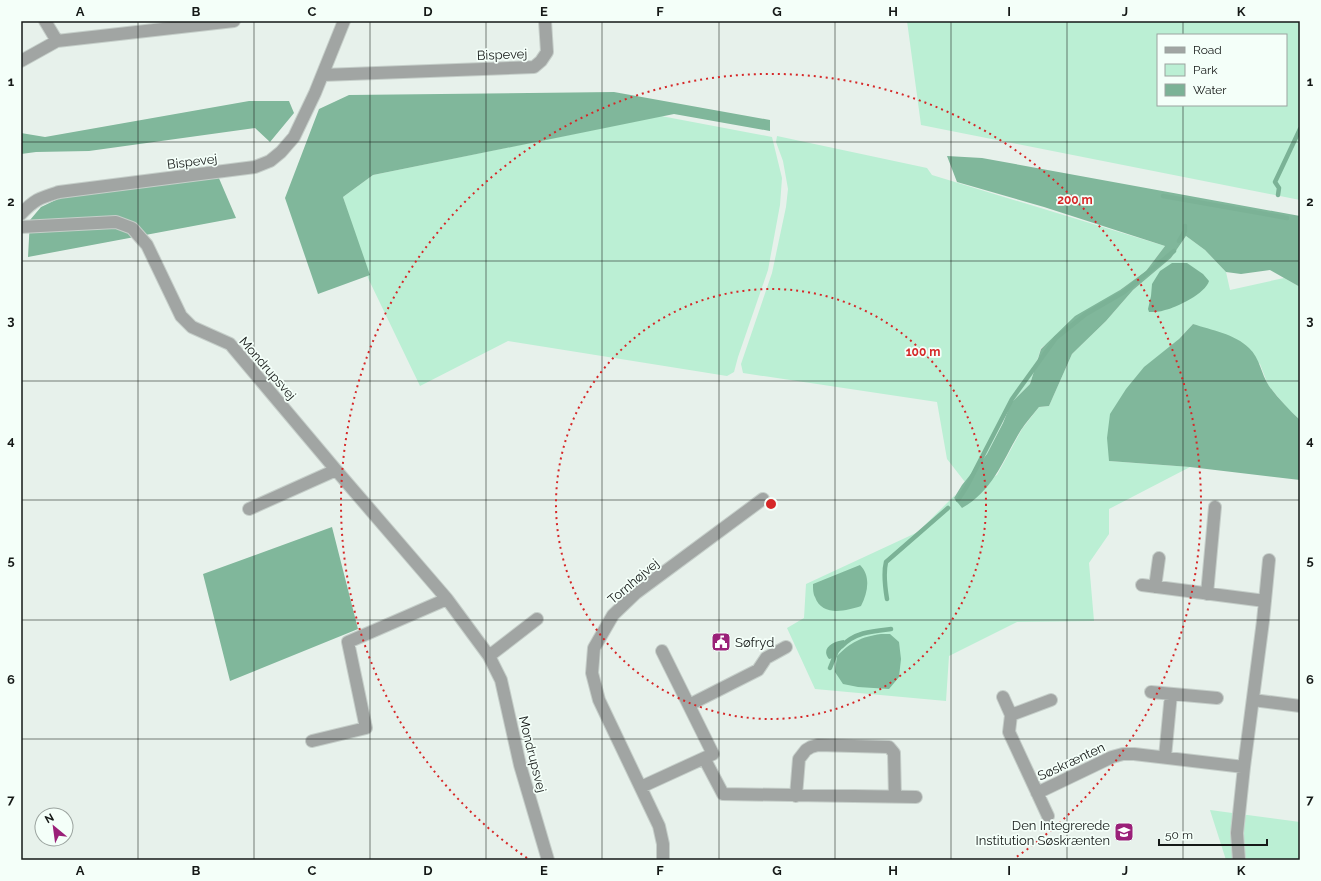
<svg xmlns="http://www.w3.org/2000/svg" width="1321" height="881" font-family="Raleway,sans-serif">
<style>
.green{fill:#bbefd4;fill-rule:evenodd}
.forest{fill:#80b79b}
.water{fill:#7bb296}
.lines{fill:none;stroke-linecap:round;stroke-linejoin:round}
.stream{stroke:#7bb296;stroke-width:4.5}
.minor-casing{stroke:#c5cec9;stroke-width:14}
.minor{stroke:#a1a5a3;stroke-width:12}
.grid{fill:none;stroke:#151917;stroke-width:1;stroke-opacity:0.55}
.ring{fill:none;stroke:#d62828;stroke-width:2;stroke-dasharray:2 4}
.labels{text-anchor:middle;stroke-width:3.5;stroke-linejoin:round;paint-order:stroke}
.street-label{font-size:13px;fill:#151917;stroke:#f4fff9}
.poi-label{font-size:13px;fill:#151917;stroke:#f4fff9;text-anchor:start}
.centre{fill:#d62828;stroke:#f4fff9;stroke-width:2}
.ring-label{font-size:12px;text-anchor:middle;font-weight:bold;fill:#d62828;stroke:#f4fff9;stroke-width:3.5;stroke-linejoin:round;paint-order:stroke}
.neatline{fill:none;stroke:#151917;stroke-width:1.5}
.grid-label{font-size:13px;text-anchor:middle;font-weight:bold;fill:#151917}
</style>
<rect width="100%" height="100%" fill="#e7f1eb"/>
<path class="green" d="M907 21H1300V200L921 125ZM1158 35H1286V105H1158Z
M661 116 772 137 782 178 780 205 768 270 738 357 734 372 727 376 508 341 420 386 368 278 343 197 373 175Z
M777 136 927 168 932 175 1165 246 1146 271 1041 348 1030 384 1011 403 1002 424 987 454 965 482 947 459 937 402 743 373 741 364 772 273 786 207 788 189 783 161 776 142Z
M1186 236 1205 250 1226 272 1230 290 1284 278 1300 287V420L1288 409 1268 385 1260 364 1193 324 1179 339 1109 461 1190 467 1109 509V534L1089 563 1094 621 1017 622 949 656 946 701 815 689 787 628 804 618 806 584 918 532 955 495 954 499 997 475 1022 429 1039 407 1049 406 1072 354 1106 321 1133 290 1171 258Z
M1210 810 1300 822V860H1226Z"/>
<path class="forest" d="M614 92 770 120V131L674 114 373 175 343 197 370 275 318 294 285 198 319 109 349 95Z
M249 101H289L294 113 270 142 255 128 89 151 36 152 21 154V133L45 137Z
M947 156 982 158 1300 216V287L1270 270 1241 274 1226 272 1205 250 1186 236 1171 258 1133 290 1106 321 1072 354 1049 406 1039 407C1033 415 1026 422 1021 430 1003 459 994 490 962 508L954 498 962 485 987 454 1003 423 1011 403 1030 384 1041 349 1075 316 1120 290 1146 271 1165 246 1044 207 957 182Z
M218 176 236 218 28 257 30 220 41 207 62 197Z
M1193 324C1211 330 1235 334 1249 348 1260 358 1261 374 1269 386 1278 398 1289 410 1300 420V480L1190 467 1109 461 1107 438 1110 414 1126 389 1144 367 1179 339Z
M332 527 358 629 230 681 203 574Z
M860 565C871 576 868 592 861 606 846 611 822 617 815 597 813 594 813 588 813 584Z
M881 634H890L899 642 901 659 899 677 889 689 858 687 843 684 835 672 837 656C851 642 861 637 881 634Z"/>
<path class="water" d="M1172 263H1187L1203 274 1209 281C1206 293 1176 308 1165 310 1160 312 1154 312 1149 312L1148 309 1151 296 1152 284 1160 271Z
M844 640 845 642V645L834 658 829 659C820 648 834 641 844 640Z"/>
<g class="lines">
<path class="stream" d="M1278 195 1279 188 1275 182 1300 129
M1163 196 1287 218
M1179 241 1185 231V226
M958 500 967 486 1012 399 1056 338 1086 314 1124 292 1174 251
M887 599C885 587 883 574 886 562L948 508
M842 646C855 632 873 631 891 629
M830 668 836 653"/>
<defs>
<path id="minor" d="M45 21 57 41
M21 61 57 41 234 21
M323 75 534 67 541 61 547 52 545 21
M21 214C35 199 40 198 59 192L255 167 270 161 281 152 294 137 315 93 344 21
M21 227 116 222 132 228 147 245 181 316 192 327 230 344 336 470 447 599 489 656 501 680 520 765 548 860
M249 509 336 470
M1142 585 1265 601
M1155 587 1159 558
M1207 594 1215 507
M489 656 537 619
M1151 692 1217 698
M1003 697 1011 715
M1253 700 1300 706
M689 705 758 670 766 658 786 647
M312 741 366 728 348 642 447 599
M1165 757 1171 694
M704 758 723 794 916 797
M641 787 713 754 662 651
M1037 793 1112 757 1123 754H1134L1244 767
M796 796 799 759 806 750 811 747 818 745 889 747 894 753 895 797
M1048 816 1009 732 1011 715 1051 700
M663 860V844L659 826 599 700 592 673 594 648 613 615 636 593 763 499
M1239 860 1237 833 1244 767 1263 621 1269 560"/>
</defs>
<use href="#minor" class="minor-casing"/>
<use href="#minor" class="minor"/>
</g>
<path class="grid" d="M138 21V860M254 21V860M370 21V860M486 21V860M602 21V860M719 21V860M835 21V860M951 21V860M1067 21V860M1183 21V35M1183 105V860M21 142H1300M21 261H1300M21 381H1300M21 500H1300M21 620H1300M21 739H1300"/>
<g class="ring">
<circle cx="771" cy="504" r="215"/>
<path d="M527 858A430 430 0 1 1 1015 858"/>
</g>
<defs>
<symbol id="civic-square" viewBox="-11 -11 22 22"><rect x="-9" y="-9" width="18" height="18" rx="4" fill="#9a2078" stroke="#f4fff9"/><path d="M-.6-6.5H3V-4.5H.6V-3L4-1V1h2V6H-6V1h2V-1L-.6-3ZM-1.2 2.5V6h2.4V2.5Z" fill="#fff"/></symbol>
<symbol id="school-square" viewBox="-11 -11 22 22"><rect x="-9" y="-9" width="18" height="18" rx="4" fill="#9a2078" stroke="#f4fff9"/><path d="M0-5L7-2L0 1L-7-2ZM-4 1L0 2.5L4 1V4Q0 6-4 4Z" fill="#fff"/></symbol>
</defs>
<g fill-rule="evenodd">
<use href="#civic-square" x="710" y="631" width="22" height="22"/>
<use href="#school-square" x="1113" y="821" width="22" height="22"/>
</g>
<g class="labels">
<g class="street-label">
<text transform="translate(502 54) rotate(-2)" y="5">Bispevej</text>
<text transform="translate(192 161) rotate(-7)" y="5">Bispevej</text>
<text transform="translate(268 368) rotate(49)" y="5">Mondrupsvej</text>
<text transform="translate(633 581) rotate(-40)" y="5">Tornhøjvej</text>
<text transform="translate(533 754) rotate(76)" y="5">Mondrupsvej</text>
<text transform="translate(1071 761) rotate(-25)" y="5">Søskrænten</text>
</g>
<g class="poi-label">
<text x="735" y="647">Søfryd</text>
<text x="1110" y="830" text-anchor="end">Den Integrerede<tspan x="1110" dy="15">Institution Søskrænten</tspan></text>
</g>
</g>
<circle cx="771" cy="504" r="6" class="centre"/>
<g class="ring-label">
<text x="1075" y="204">200 m</text>
<text x="923" y="356">100 m</text>
</g>
<rect width="1321" height="881" fill="none" stroke="#f4fff9" stroke-width="44"/>
<rect x="1157" y="34" width="130" height="72" fill="#f4fff9" stroke="#9ba39f"/>
<rect x="1165" y="47" width="20" height="6" fill="#a1a5a3" stroke="#9ba39f"/>
<text x="1193" y="54" font-size="12" fill="#151917">Road</text>
<rect x="1165" y="64" width="20" height="12" fill="#bbefd4" stroke="#9ba39f"/>
<text x="1193" y="74" font-size="12" fill="#151917">Park</text>
<rect x="1165" y="84" width="20" height="12" fill="#7bb296" stroke="#9ba39f"/>
<text x="1193" y="94" font-size="12" fill="#151917">Water</text>
<g transform="translate(54 827) rotate(331)"><circle r="19" fill="#f4fff9" stroke="#9ba39f"/>
<path d="M0-3L7 15L0 10L-7 15Z" fill="#9a2078"/>
<text y="-6" font-size="11" font-weight="bold" text-anchor="middle" fill="#151917">N</text>
</g>
<path d="M1159 839v6h108v-6" fill="none" stroke="#151917" stroke-width="2"/>
<text x="1165" y="839" font-size="12" fill="#151917" stroke="#f4fff9" stroke-width="3" paint-order="stroke">50 m</text>
<rect x="22" y="22" width="1277" height="837" class="neatline"/>
<g class="grid-label">
<text x="80" y="16">A</text>
<text x="196" y="16">B</text>
<text x="312" y="16">C</text>
<text x="428" y="16">D</text>
<text x="544" y="16">E</text>
<text x="660" y="16">F</text>
<text x="777" y="16">G</text>
<text x="893" y="16">H</text>
<text x="1009" y="16">I</text>
<text x="1125" y="16">J</text>
<text x="1241" y="16">K</text>
<text x="11" y="86">1</text>
<text x="1310" y="86">1</text>
<text x="11" y="206">2</text>
<text x="1310" y="206">2</text>
<text x="11" y="325">3</text>
<text x="1310" y="325">3</text>
<text x="11" y="445">4</text>
<text x="1310" y="445">4</text>
<text x="11" y="565">5</text>
<text x="1310" y="565">5</text>
<text x="11" y="684">6</text>
<text x="1310" y="684">6</text>
<text x="11" y="804">7</text>
<text x="1310" y="804">7</text>
<text x="80" y="875">A</text>
<text x="196" y="875">B</text>
<text x="312" y="875">C</text>
<text x="428" y="875">D</text>
<text x="544" y="875">E</text>
<text x="660" y="875">F</text>
<text x="777" y="875">G</text>
<text x="893" y="875">H</text>
<text x="1009" y="875">I</text>
<text x="1125" y="875">J</text>
<text x="1241" y="875">K</text>
</g>
</svg>
